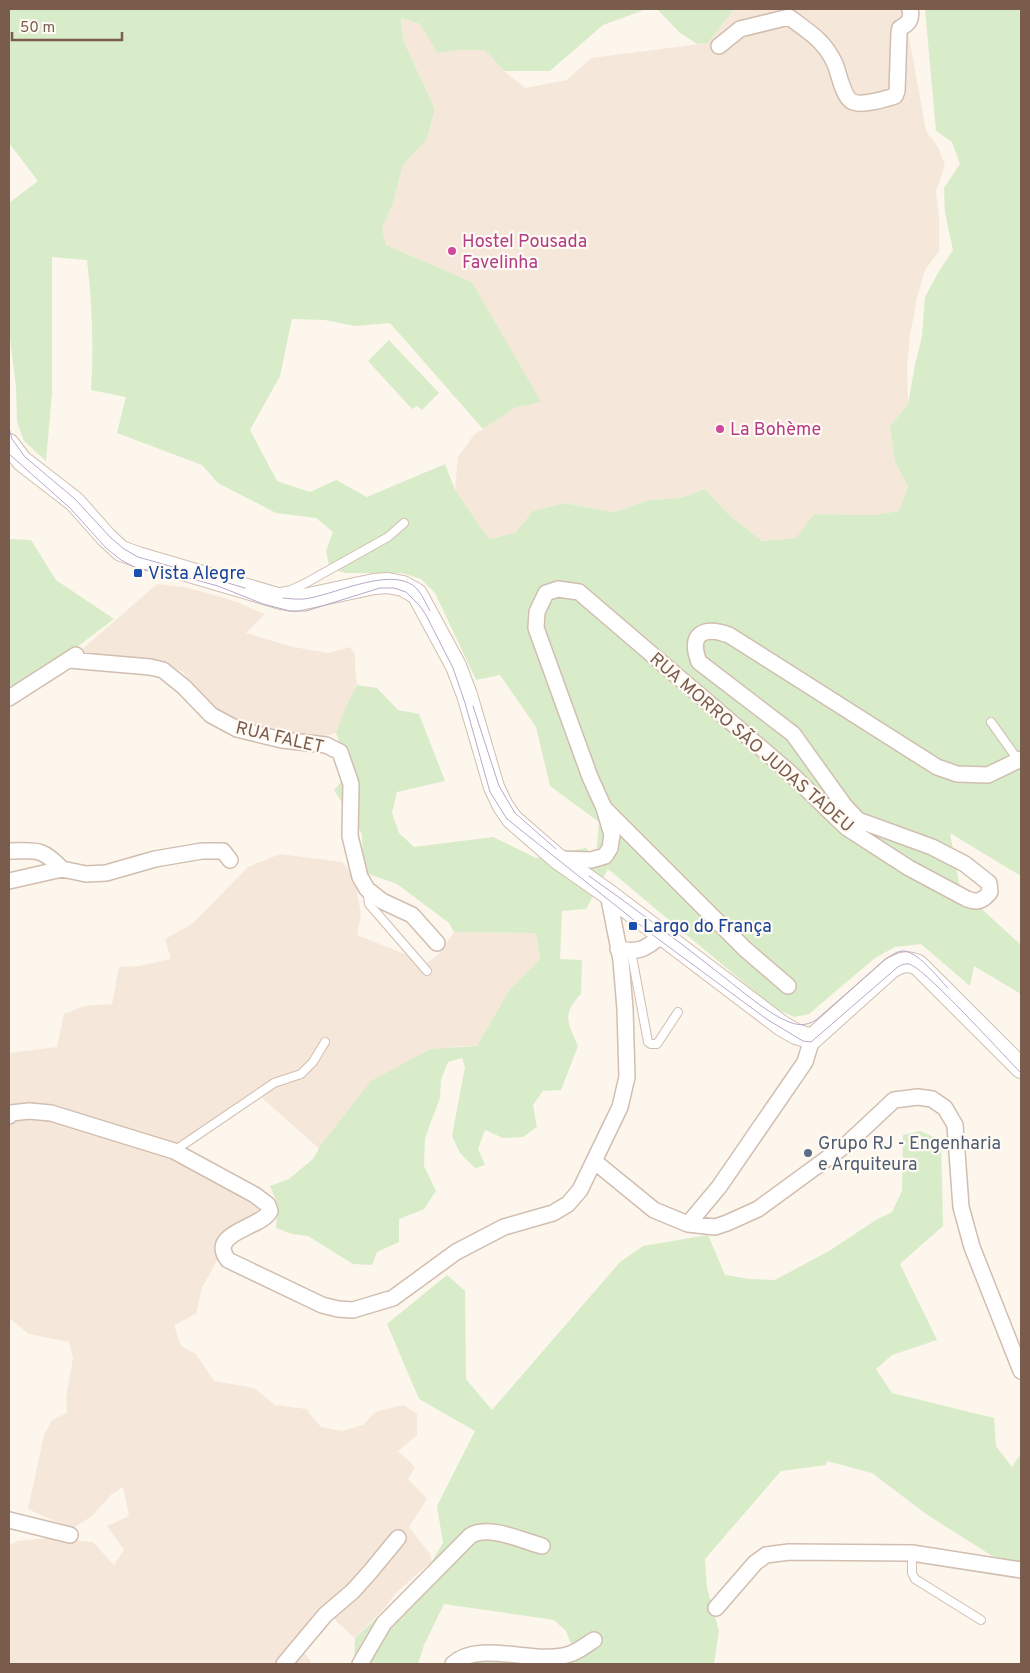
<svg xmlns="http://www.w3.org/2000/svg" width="1030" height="1673" font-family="Overpass,sans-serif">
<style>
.residential{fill:#f5e8da}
.green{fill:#d8ecc9}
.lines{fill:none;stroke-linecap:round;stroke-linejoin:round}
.service-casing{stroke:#d1beb0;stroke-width:10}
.minor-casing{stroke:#d1beb0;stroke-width:18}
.tertiary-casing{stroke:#d1beb0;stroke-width:22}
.service{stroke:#fff;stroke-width:8}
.minor{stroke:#fff;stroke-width:15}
.tertiary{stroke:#fff;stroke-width:20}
.tram{stroke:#b9a8c9;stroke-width:1}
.hotel-dot{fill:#d1479c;stroke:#fffaf3;stroke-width:2}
.transit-dot{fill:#1a4fb4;stroke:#fffaf3;stroke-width:2}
.service-dot{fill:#5c6f8a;stroke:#fffaf3;stroke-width:2}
.labels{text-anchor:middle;stroke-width:4.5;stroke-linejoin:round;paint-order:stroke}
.hotel-label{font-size:18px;fill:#b23c85;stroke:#fffaf3;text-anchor:start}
.transit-label{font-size:18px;fill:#164399;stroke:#fffaf3;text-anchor:start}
.street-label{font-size:18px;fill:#7a5c4d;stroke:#fffaf3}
.service-label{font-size:18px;fill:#4e5e75;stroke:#fffaf3;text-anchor:start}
</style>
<rect width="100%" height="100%" fill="#fdf6ec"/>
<path class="residential" d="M734 9H904L926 131 938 147 945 165 936 191 939 217V251L925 270 917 298 910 336 907 367 908 404 890 426 895 462 908 486 899 511 874 515 814 514 796 538 762 541 730 516 705 489 681 498 649 500 614 512 564 503 533 511 515 533 489 539 455 490 458 457 474 435 515 408 540 402 472 282 386 245 382 228 393 203 403 165 427 139 435 109 403 40 401 18 420 24 437 53 458 50H485L504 71 525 88 567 80 591 58 708 43Z
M157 584 184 587 211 594 237 602 265 614 246 633 293 647 328 653 350 647 355 655V666L357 684 336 733 305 741 264 732 220 715 201 695 183 672 158 660 122 658 79 652Z
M280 854 342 862 355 877 361 915 357 935 427 963 439 954 454 932 536 933 540 959 510 989 477 1046 450 1047 324 1153 260 1096 174 1144 111 1125 57 1105 18 1104 9 1109V1053L57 1047 64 1014 84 1006 112 1004 119 967 139 966 171 959 165 939 192 924 248 867Z
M35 1115 162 1148 235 1189 266 1213 220 1255 202 1288 196 1314 174 1325 181 1346 196 1354 214 1381 254 1388 275 1405 306 1409 321 1427 342 1431 363 1425 375 1412 403 1405 417 1414V1435L398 1451 415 1467 408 1479 427 1499 409 1527 430 1554 432 1561 396 1593 381 1612 354 1638 330 1615 300 1648 311 1661 309 1664H9V1545L18 1541 48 1538 93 1542 114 1565 124 1550 107 1526 129 1516 123 1487 112 1494 92 1516 72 1529 28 1509 44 1435 52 1420 67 1413 66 1398 73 1358 69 1342 29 1334 9 1318V1120Z"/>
<path class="green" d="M9 9H647L603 25 550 71H504L485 50H458L437 53 420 24 401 18 403 40 435 109 427 139 403 165 393 203 382 228 386 245 472 282 541 402 515 408 483 429 390 323 355 326 325 320 292 319 280 376 250 430 277 481 310 492 336 480 367 497 445 464 455 490 489 539 515 533 533 511 564 503 614 512 649 500 681 498 705 489 730 516 762 541 796 538 814 514 874 515 899 511 908 486 895 462 890 426 908 404 915 365 922 336 925 297 939 271 953 250 945 213 944 188 960 164 952 142 936 131 925 9H1021V876L950 833 959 883 973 901 1021 945V994L974 966 970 986 921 944 895 947 875 958 809 1014 794 1017 773 1007 608 869 586 909 562 911 560 959 582 960 581 994C561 1015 568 1022 578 1046L561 1090 543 1091 533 1105 537 1127 523 1137 503 1138 485 1130 478 1149 485 1165 475 1168 460 1153 452 1136 465 1067 462 1058 448 1062 441 1080 440 1098 425 1138 424 1166 436 1191 424 1209 399 1219V1242L377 1252 372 1265 353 1264 308 1236 292 1234 276 1228 278 1205 270 1186 289 1179 313 1159 321 1145 371 1081 431 1049 477 1046 510 989 540 959 536 933 454 932 449 923 397 884 363 872 362 834 334 790 351 771 336 733 346 707 357 685 377 688 398 710 419 714 445 781 397 792 392 813 399 833 414 847 493 837 536 858 586 848 596 858 599 822 550 786 536 727 500 675 476 680 435 593 421 579 402 573H346L330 569 326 551 333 532 316 518 276 513 218 483 202 465 117 433 126 397 91 390C94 346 92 303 87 260L52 257V393L46 461 24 441 17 422 16 387 9 330V203L38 181 9 143Z
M657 9H734L708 43 697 44 679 32Z
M389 340 439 393 422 410 417 406 412 409 368 361Z
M9 539 31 540 56 580 114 619 12 696H9Z
M920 1131 941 1140 943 1226 900 1264 937 1340 892 1355 876 1369 892 1393 994 1418 996 1446 1012 1467 1021 1453V1564L1008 1566 926 1514 872 1473 827 1461 826 1465 781 1471 705 1559 707 1588 719 1631 714 1664H458L490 1651 573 1649 566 1631 554 1620 444 1604 424 1645 418 1664H354L355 1638 418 1579 432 1561 443 1543 437 1506 475 1431 419 1399 387 1324 447 1275 465 1291 466 1379 492 1410 620 1262 643 1246 708 1235 725 1275 749 1279 775 1280 829 1251 876 1220 892 1212 902 1191 903 1135Z"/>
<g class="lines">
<defs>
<path id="service" d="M281 592 291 590 304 584 388 537 404 523
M991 722 1018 760
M367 889 369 904 427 971
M631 951 648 1042 651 1044H657L678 1012
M174 1151 274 1083 301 1074 313 1062 325 1042
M912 1553V1573L915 1579 981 1620"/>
<path id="minor" d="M719 46 740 29 789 17C809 32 825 41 835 64 839 73 843 98 853 102 863 106 885 99 895 96L897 91 899 33 900 28C909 24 912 18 910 9
M69 660 150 667 163 670 184 687 211 715 237 729 282 740 326 745 340 752 351 784 350 836 360 877 367 889 382 901 412 915 437 943
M9 698 76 655
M605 809 745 949 788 986
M9 851C37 851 41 847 62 869L9 881
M558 859 591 860 605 856 610 848 612 835 604 808 590 777 536 628 537 612 546 593 558 589 579 592 788 771 847 828 909 868 967 899C977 903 983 901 990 892L989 883 965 864 932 847 858 820 844 805 793 734 699 662C688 633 704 626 729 635L937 767 957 774 988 775 1021 759
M62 869 86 874 106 873 155 859 202 851H223L230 860
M618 949C640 953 645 949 661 936
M9 1116 11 1113 29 1111 51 1113 174 1151 255 1195 268 1205 270 1211C262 1228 207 1232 228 1260L322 1305 338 1309 353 1310 393 1298 456 1252 504 1227 553 1213 568 1204 580 1190 620 1107 627 1077 625 1009 621 960 608 894
M594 1161 654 1210 688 1224 715 1227 727 1223 758 1209 847 1144 894 1100 918 1097 932 1099 945 1108 955 1125 961 1207 972 1247 1021 1371
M688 1224 719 1187 805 1062 812 1039
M9 1520 70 1535
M716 1608 755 1563 766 1555 789 1552 912 1553 1021 1570
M284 1664 325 1615 353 1591 370 1572 398 1538
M360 1664 384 1623 470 1536C488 1524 523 1541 542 1546
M453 1664C479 1639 537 1666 570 1654 579 1651 587 1644 594 1640"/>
<path id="tertiary" d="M9 444 22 461 75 502 106 537 121 551 138 557 281 599 295 601 374 584 388 583 403 586 417 594 456 666 467 695 494 787 503 806 512 819 558 859 608 894 782 1026 796 1034 812 1039 891 968C902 962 907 960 918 965L1021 1068"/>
</defs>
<use href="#service" class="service-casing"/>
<use href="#minor" class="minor-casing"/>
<use href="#tertiary" class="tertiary-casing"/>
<use href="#service" class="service"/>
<use href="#minor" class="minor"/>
<use href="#tertiary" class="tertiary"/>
<path class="tram" d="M9 428 12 439 25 457 75 499 111 538 124 549 138 557 173 567
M9 454 70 508 106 548 121 560 138 569 170 573 218 586 263 604 290 611H306L380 588H394L406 592 420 606 426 615 453 668 465 703 490 792 507 819 654 936 768 1020 803 1041 811 1042 892 972C896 968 902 963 909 964 925 968 1004 1056 1021 1073
M221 581 245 588
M283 598C293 599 301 600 310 598 338 593 397 564 418 590 423 596 426 604 430 611
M473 706 499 786 515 813 556 849
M589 876C632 906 674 938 715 970 735 985 765 1012 787 1021 798 1026 806 1026 816 1020L887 958C892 955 896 952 902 951 917 950 937 977 948 988"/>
</g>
<g class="hotel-dot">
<circle cx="452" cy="251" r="5"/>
<circle cx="720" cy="429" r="5"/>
</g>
<g class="transit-dot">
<rect x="133" y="568" width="10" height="10" rx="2.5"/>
<rect x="628" y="921" width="10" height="10" rx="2.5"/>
</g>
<circle class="service-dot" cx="808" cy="1153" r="5"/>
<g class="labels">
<g class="hotel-label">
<text x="462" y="247">Hostel Pousada<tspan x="462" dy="21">Favelinha</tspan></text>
<text x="730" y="435">La Bohème</text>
</g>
<g class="transit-label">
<text x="148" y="579">Vista Alegre</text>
<text x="643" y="932">Largo do França</text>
</g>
<g class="street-label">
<text transform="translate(280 737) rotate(13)" y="6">RUA FALET</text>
<text transform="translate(752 742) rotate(41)" y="6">RUA MORRO SÃO JUDAS TADEU</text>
</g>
<g class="service-label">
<text x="818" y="1149">Grupo RJ - Engenharia<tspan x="818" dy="21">e Arquiteura</tspan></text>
</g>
</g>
<rect width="1030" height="1673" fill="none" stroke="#7a5c4d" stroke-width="20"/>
<path d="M12 32v8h110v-8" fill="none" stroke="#7a5c4d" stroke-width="2.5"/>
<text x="20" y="32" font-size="15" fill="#7a5c4d" stroke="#fffaf3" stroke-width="4" paint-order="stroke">50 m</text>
</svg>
